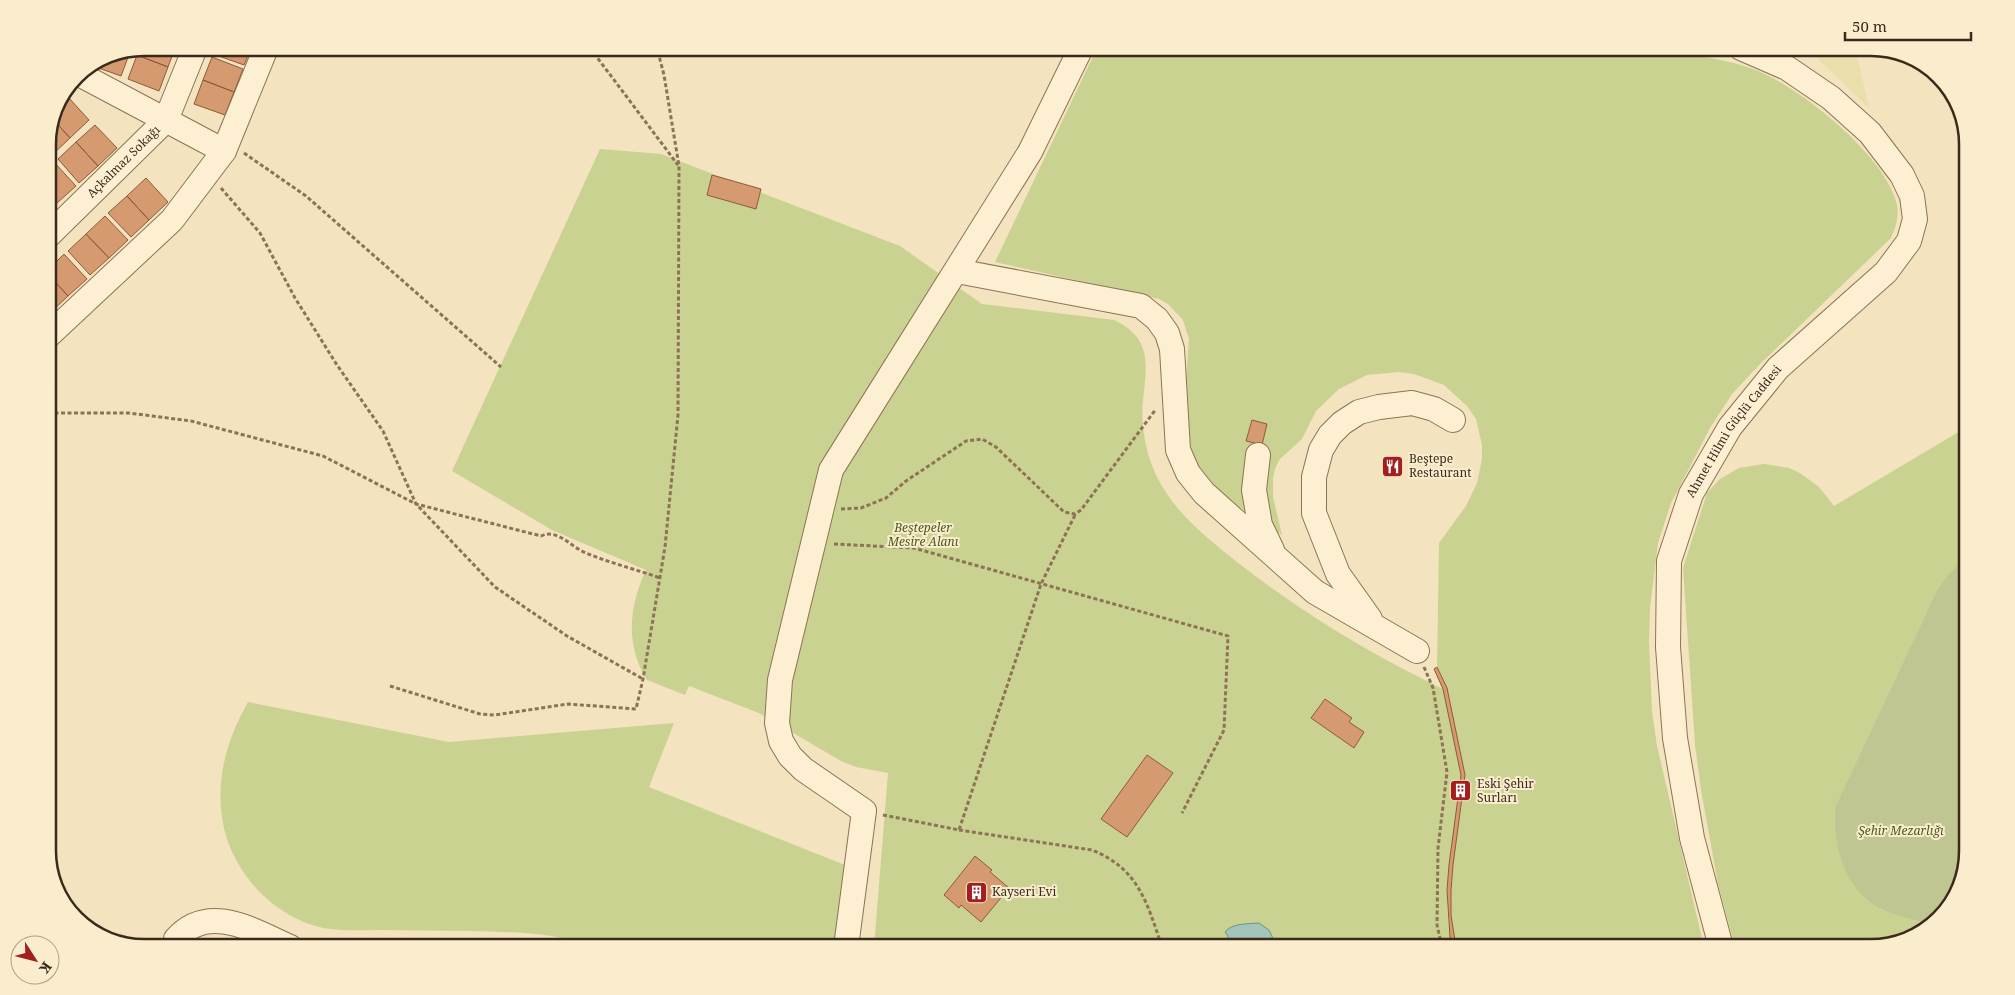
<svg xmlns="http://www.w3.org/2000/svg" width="2015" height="995" font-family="'Noto Serif',serif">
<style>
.farmland{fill:#e9dfaa}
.green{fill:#cad291}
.cemetery{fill:#bfc691}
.water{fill:#a2c4ba;stroke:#689388}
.building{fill:#d59a6f;stroke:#8f5a38}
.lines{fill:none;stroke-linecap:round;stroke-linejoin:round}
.minor-casing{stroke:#8d7355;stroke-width:26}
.path{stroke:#8d7355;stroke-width:3;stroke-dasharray:4 2.5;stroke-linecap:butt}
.minor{stroke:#fdf0d2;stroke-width:24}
.labels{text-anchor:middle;stroke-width:4;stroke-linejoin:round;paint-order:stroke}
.street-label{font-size:12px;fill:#3b2a1b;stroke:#f9edce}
.poi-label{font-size:12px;fill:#3b2a1b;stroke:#f9edce;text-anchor:start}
.park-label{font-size:12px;font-style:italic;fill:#4b5a1f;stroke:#f9edce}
.rim{fill:none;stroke:#3b2a1b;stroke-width:2.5}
</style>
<rect width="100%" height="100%" fill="#f3e3be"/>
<path class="farmland" d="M1807 48H1855L1869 108Z"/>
<path class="green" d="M1097 48H1639C1678 54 1721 56 1758 71 1802 89 1887 157 1897 205 1899 216 1896 227 1891 238L1760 364 1732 394 1710 428 1681 484 1671 503 1658 543 1650 608 1649 642 1652 711 1657 746 1704 947H1456L1451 915V890L1453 865 1465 775 1447 688 1437 667 1439 543 1466 506 1477 483 1482 459V445L1476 419 1467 406 1444 385 1414 374 1399 372 1367 375 1339 389 1316 411 1302 439 1279 460 1275 469 1273 479V497L1282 535 1214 490 1190 455 1184 406 1189 339 1183 320 1168 304 1159 299 995 262Z
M600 149 661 154 900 246 982 304 1114 320C1165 344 1138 384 1143 426 1145 450 1153 474 1167 494 1185 521 1212 542 1237 562 1301 612 1370 654 1443 689L1461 775 1449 865 1447 890 1448 916 1452 947H874L888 773 856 767 841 761 759 713 689 686 685 695 647 680C625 645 629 606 646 570L552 530 452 471Z
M1967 427V555L1947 576 1937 590 1835 807C1832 845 1845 886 1879 908 1889 915 1918 920 1931 924L1924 931 1871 947H1735L1718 884 1701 790 1695 745 1683 568 1707 493 1720 479 1739 468 1764 464 1789 468 1800 473 1819 487 1834 506Z
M248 702 449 742 674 723 649 787 845 865 833 947H593C554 932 512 932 470 931 440 931 410 930 380 930 364 930 346 931 330 929 283 922 242 884 227 839 212 792 224 744 248 702Z"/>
<path class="cemetery" d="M1967 555V850L1958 893 1931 924C1916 920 1892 916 1879 908 1844 888 1832 844 1835 807L1937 590 1947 576Z"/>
<path class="water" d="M1259 923 1269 930 1277 947H1228V936L1225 932C1232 923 1247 924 1259 923Z"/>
<path class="building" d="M144 48H175L168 67 137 55 139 49Z
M216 48H251L244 65 213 54Z
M128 51 130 52 121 76 93 66 108 55Z
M137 55 168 67 159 91 128 79Z
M212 57 243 69 234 92 203 80Z
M203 80 234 92 225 115 194 104Z
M69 98 89 120 70 138 52 118 54 111Z
M52 118 70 138 51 156 48 152V138Z
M95 125 117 148 98 166 76 142Z
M76 142 98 166 79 183 58 159Z
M54 162 76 186 57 203 48 192V168Z
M712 175 761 189 756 209 707 195Z
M146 178 168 202 149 220 127 196Z
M48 192 57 203 48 212Z
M127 196 149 220 131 237 108 213Z
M105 216 128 240 109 258 86 234Z
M86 234 109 258 90 275 68 251Z
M64 254 87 279 68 296 48 274V270Z
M48 274 68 296 49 314 48 312Z
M1252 420 1267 424 1262 445 1246 441Z
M1437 667 1447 688 1465 775 1453 865 1451 890V915L1456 947H1452L1450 937 1447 890 1449 865 1461 775 1443 689 1434 669Z
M1325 699 1352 718 1349 722 1364 732 1354 748 1311 718Z
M1147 755 1173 773 1127 837 1101 819Z
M975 856 992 870 990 872 1009 888 981 922 961 905 959 908 944 895Z"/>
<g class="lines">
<defs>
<g id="minor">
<path d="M79 74 224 151"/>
<path id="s1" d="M48 236 166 120 195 48"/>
<path d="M957 271 1141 306 1157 319 1167 333 1172 349 1178 450 1188 473 1204 493 1315 592 1417 651"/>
<path d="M48 336 172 220 224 151 266 48"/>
<path d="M1258 455 1254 490 1260 525 1272 550"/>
<path d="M1370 619 1338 574 1314 513V477L1321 450 1330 435 1342 423 1359 412 1379 407 1412 403 1434 409 1453 420"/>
<path d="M176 939C209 902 254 931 290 947"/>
<path d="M846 947 864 811 803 769 790 756 781 741 777 723 780 680 831 470 1030 152 1081 48"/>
<path id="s2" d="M1721 947 1692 838 1675 738 1668 647 1669 561 1691 494 1730 427 1778 368 1886 272 1909 241 1915 219 1912 196 1902 175 1870 133 1831 98 1787 68 1741 48"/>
</g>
</defs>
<use href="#minor" class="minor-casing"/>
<path class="path" d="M590 48 678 165
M244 153 306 196 501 367
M221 188 260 233 295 298 337 365 383 431 416 504 495 587 567 636 643 679
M48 413H129L191 421 323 456 416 504 541 536C557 528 571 547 586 553 610 563 635 569 660 578
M841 509 861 508 886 498 906 481 966 441 982 439 996 447 1064 512 1075 514 1081 510 1156 409
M834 544 914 548 1228 636 1224 730 1182 813
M1424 667 1433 688 1447 772 1438 848 1437 925 1442 947
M390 686 480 714 495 715 568 704 636 709 643 679 665 547 678 415 679 166 664 75 657 48
M883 815 959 830 1041 584 1075 515
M959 830 1092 850C1139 869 1147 903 1162 947"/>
<use href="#minor" class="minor"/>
</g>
<defs>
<symbol id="restaurant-square" viewBox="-11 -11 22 22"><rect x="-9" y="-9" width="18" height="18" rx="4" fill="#a31e1f" stroke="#f9edce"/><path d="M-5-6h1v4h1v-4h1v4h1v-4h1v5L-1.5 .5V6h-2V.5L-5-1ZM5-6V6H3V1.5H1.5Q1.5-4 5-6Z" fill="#fff"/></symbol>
<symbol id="building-square" viewBox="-11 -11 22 22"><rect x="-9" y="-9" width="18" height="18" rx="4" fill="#a31e1f" stroke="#f9edce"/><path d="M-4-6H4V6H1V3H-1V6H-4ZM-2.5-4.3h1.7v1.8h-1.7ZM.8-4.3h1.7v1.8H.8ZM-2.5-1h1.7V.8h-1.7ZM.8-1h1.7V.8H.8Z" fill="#fff"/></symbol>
</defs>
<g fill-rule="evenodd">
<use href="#restaurant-square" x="1380" y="454" width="25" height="25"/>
<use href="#building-square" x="1448" y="778" width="25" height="25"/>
<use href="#building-square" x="964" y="880" width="25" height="25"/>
</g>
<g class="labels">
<g class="street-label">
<text dy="4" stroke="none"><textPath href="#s1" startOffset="106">Açkalmaz Sokağı</textPath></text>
<text dy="4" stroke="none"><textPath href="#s2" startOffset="538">Ahmet Hilmi Güçlü Caddesi</textPath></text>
</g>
<g class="poi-label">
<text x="1409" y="463">Beştepe<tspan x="1409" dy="14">Restaurant</tspan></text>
<text x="1477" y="788">Eski Şehir<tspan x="1477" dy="14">Surları</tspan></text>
<text x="992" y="896">Kayseri Evi</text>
</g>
<g class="park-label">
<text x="923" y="532">Beştepeler<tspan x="923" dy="14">Mesire Alanı</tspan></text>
<text x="1901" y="835">Şehir Mezarlığı</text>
</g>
</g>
<path d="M0 0H2015V995H0ZM144 56H1871A88 88 0 0 1 1959 144V851A88 88 0 0 1 1871 939H144A88 88 0 0 1 56 851V144A88 88 0 0 1 144 56Z" fill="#f9edce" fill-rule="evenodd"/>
<path class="rim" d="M144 56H1871A88 88 0 0 1 1959 144V851A88 88 0 0 1 1871 939H144A88 88 0 0 1 56 851V144A88 88 0 0 1 144 56Z"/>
<g transform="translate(35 960) rotate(126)"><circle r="24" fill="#f9edce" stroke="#ad9f86"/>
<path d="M0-4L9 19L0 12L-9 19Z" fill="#a31e1f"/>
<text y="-8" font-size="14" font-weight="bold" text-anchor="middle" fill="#3b2a1b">K</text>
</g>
<path d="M1845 32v8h126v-8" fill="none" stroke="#3b2a1b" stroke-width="2.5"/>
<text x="1852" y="32" font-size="15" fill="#3b2a1b" stroke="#f9edce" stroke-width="4" paint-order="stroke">50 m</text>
</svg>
